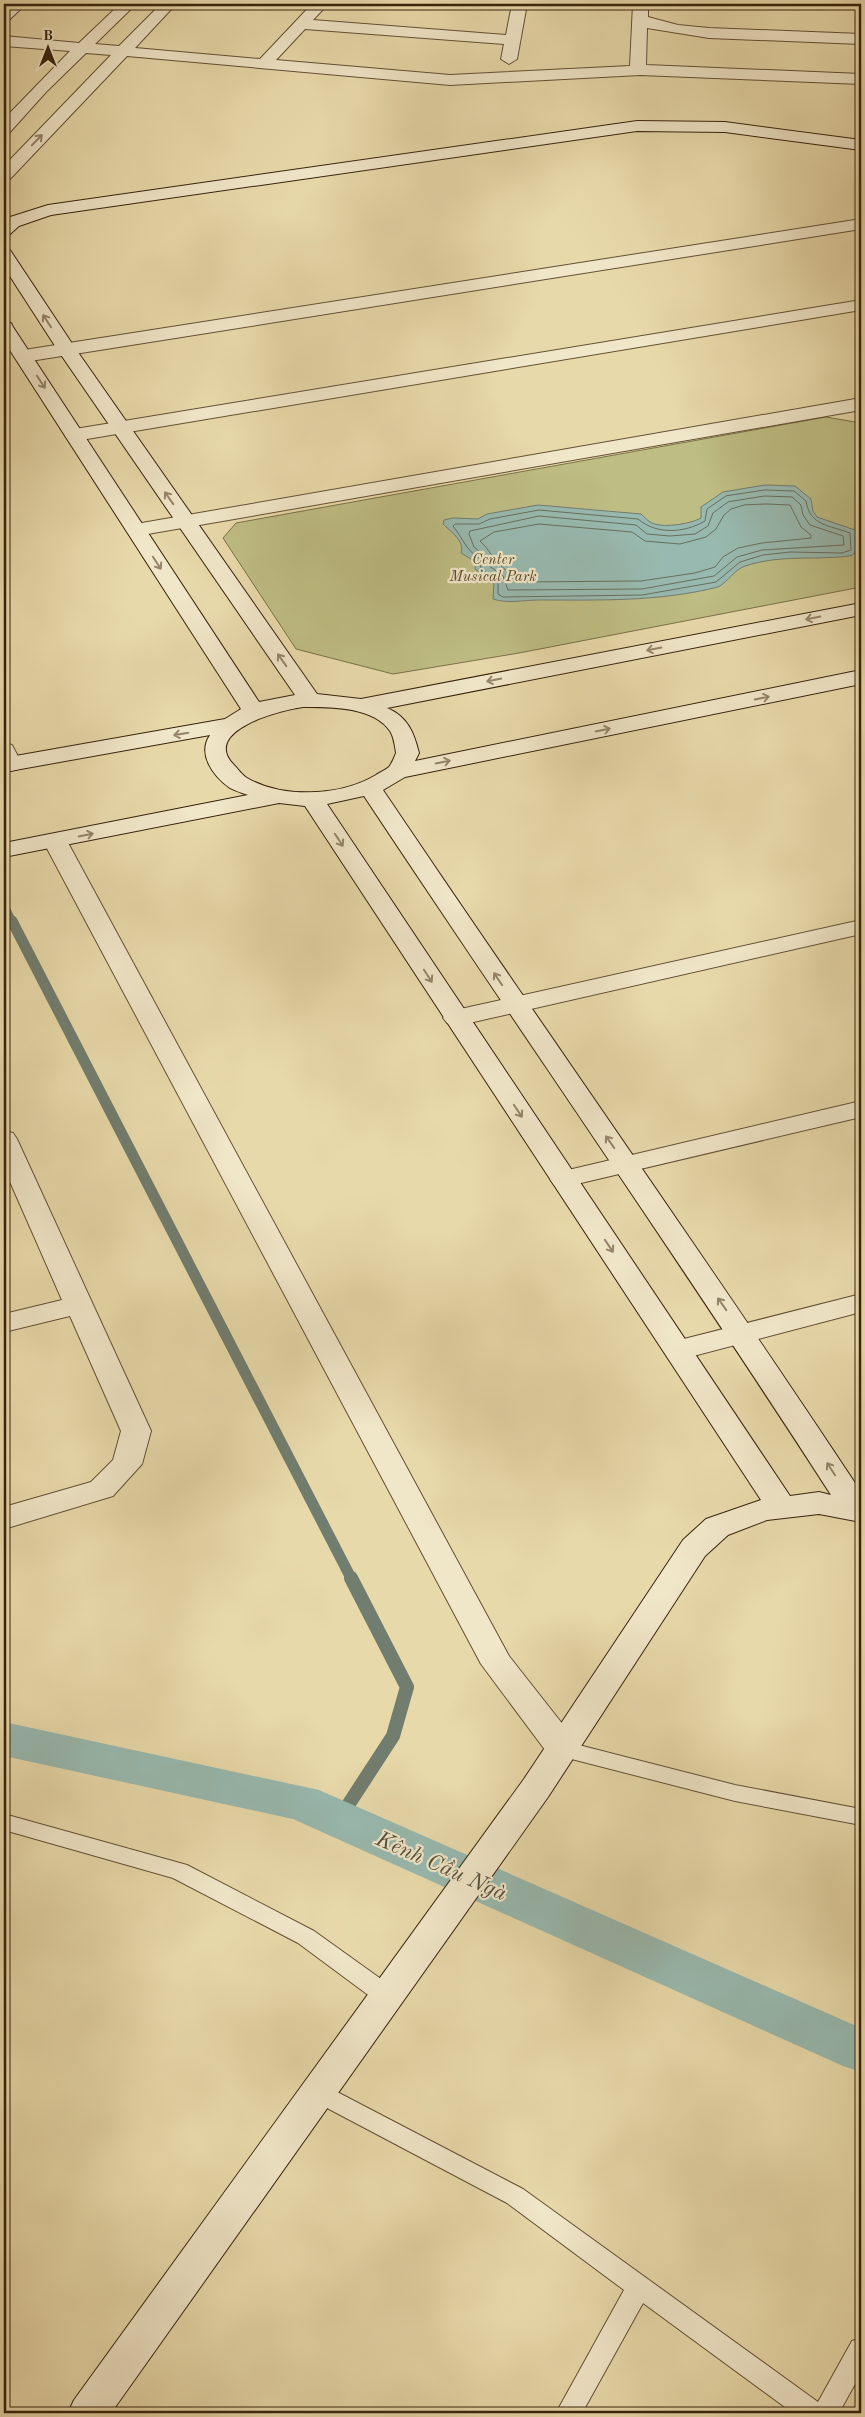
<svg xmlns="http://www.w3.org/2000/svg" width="865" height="2417" font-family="'Old Standard TT',serif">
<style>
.green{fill:#bebd83;stroke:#7a7048}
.water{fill:#98b9af;stroke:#717d6e}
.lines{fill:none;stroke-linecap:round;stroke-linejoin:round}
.shore{stroke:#686e5e;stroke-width:1}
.stream-far2{stroke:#717d6e;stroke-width:9}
.stream-far1{stroke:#717d6e;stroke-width:11}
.stream{stroke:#717d6e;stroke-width:14}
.canal{fill:#98b9af;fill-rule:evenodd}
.lane-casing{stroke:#635034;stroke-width:2}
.street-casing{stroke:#635034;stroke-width:2}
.secondary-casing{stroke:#37230c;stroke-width:2}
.lane{fill:#f0e6c8;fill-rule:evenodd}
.street{fill:#f0e6c8;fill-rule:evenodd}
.secondary{fill:#f0e6c8;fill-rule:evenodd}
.oneway{stroke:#94846a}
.labels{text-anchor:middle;stroke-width:4.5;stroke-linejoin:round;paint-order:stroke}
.far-park-label{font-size:15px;font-style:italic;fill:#594a2a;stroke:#f0e6c8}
.near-water-label{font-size:22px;font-style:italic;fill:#54503d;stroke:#f0e6c8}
</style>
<rect width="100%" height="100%" fill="#e8d9aa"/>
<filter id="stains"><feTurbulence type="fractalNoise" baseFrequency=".004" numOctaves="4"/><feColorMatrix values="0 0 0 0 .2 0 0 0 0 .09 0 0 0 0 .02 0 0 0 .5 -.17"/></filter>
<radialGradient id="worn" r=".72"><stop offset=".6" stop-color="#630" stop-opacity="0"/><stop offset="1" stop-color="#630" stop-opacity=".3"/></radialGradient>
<path class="green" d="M826 417 861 423V587L519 653 393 674 296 649 223 538 236 523Z"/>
<path class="water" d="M765 485 795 486 811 499 813 511 817 517 858 531 855 539 857 549 853 555C842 558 831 557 819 558 794 558 769 558 745 566 734 570 729 581 718 587 658 602 600 600 539 600 523 600 508 604 493 599L494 582 475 569 476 562 461 553C465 541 451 532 443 524L444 520 453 518 478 519 487 514 538 505 641 514C644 517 647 520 650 522 661 529 690 524 701 518V507L723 492Z"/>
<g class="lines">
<path class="shore" d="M765 490 794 491 806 501C810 526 829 525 850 533L851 550 842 553 790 552 763 555 740 562 716 582 642 595 503 597 498 594V580L481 569 480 559C465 549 464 540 453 526L455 524H479L490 519 539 510 638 519C657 535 684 533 705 521L707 509 726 496Z
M765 496 792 497 801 505 803 515 810 525 843 536 844 545 762 550 737 557 714 576 642 589 508 590 503 576 488 565 485 556 474 547 469 534 470 531 539 516 636 525 647 534 670 536 695 534 708 526 713 513 728 502Z
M766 504 790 505 801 527 811 535V538L762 543 738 548 723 557 715 567 695 573 641 581 515 582C509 571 503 569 496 560 490 554 487 547 480 541L494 532 539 524 632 532 645 541 680 544 706 537 716 529 724 515 731 509 744 505Z"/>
<path class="stream-far2" d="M4 906 12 922"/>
<path class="stream-far1" d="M12 921 352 1580"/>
<path class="stream" d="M339 1819 393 1736 407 1687 351 1578"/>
<path class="canal" d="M4 1722 319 1790 861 2028V2072L843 2066 293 1819 4 1756Z"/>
<defs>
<path id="lane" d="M563 1741 735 1785 861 1809V1825L735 1801 556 1755 552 1749 556 1743Z
M4 1814 187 1865 314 1931 395 1989 398 1996 395 2003 387 2005 379 2003 298 1943 173 1878 4 1830Z
M318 2082 523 2189 818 2402 852 2341 861 2338V2373L839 2413H793L643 2303 582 2413H556L624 2290 507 2203 310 2099 306 2092 310 2085Z"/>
<path id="street" d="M9 4H26L9 20 4 22V9Z
M120 4H136L95 44 119 46 161 4H176L135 48 260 59 312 4H328L313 20 506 35 512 4H527L517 59 509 64 501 59 504 44 305 29 276 60 450 75 630 66 633 4H648V17L678 25 709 28 861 34V44L709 38 647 28 646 65 861 74V84L640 75 450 85 127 56 10 179 4 180V166L111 55 86 53 46 92 10 132 4 134V119L70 51 4 46V36L79 43Z
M861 219V229L24 362 17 360 15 356 17 352 24 350Z
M861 300V310L75 441 68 439 65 435 68 431 75 429Z
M861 398V410L136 536 129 534 126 530 129 526 136 524Z
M4 743 12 745 22 764 19 769 11 771 4 769Z
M55 834 63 836 67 841 509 1656 575 1740 580 1749 575 1758 563 1761 551 1758 481 1664 43 841 47 836Z
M861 920V934L456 1026 447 1023 443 1018 447 1013 456 1010Z
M861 1101V1117L564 1187 554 1185 550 1179 554 1173 564 1171Z
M4 1131 13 1133 17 1139 151 1431 142 1464 113 1496 4 1529V1507L91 1482 113 1460 121 1431 70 1316 4 1332V1314L62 1300 4 1168Z
M861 1294V1312L678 1360 668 1357 664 1350 668 1343Z"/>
<path id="secondary" d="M637 121 725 122 861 140V150L725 132 637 131 51 215 19 226 10 234 4 235V221L7 218 48 205Z
M4 249 10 250 75 348 317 694 361 699 861 603V615L387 708C408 717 414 733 419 753L415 761 861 670V684L405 777 383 790C541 1025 705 1256 861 1492V1522L819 1514 767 1520 728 1535 705 1556 548 1797 111 2413H68L74 2400 524 1779 683 1540 706 1519 761 1500 305 806 279 803 4 857V843L248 795C243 793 235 791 230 788 213 776 197 754 210 735L4 772V758L225 719 241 709 4 341V322L11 323 13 327 259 702 295 695 57 349 4 267ZM303 707C329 707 373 706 390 731 394 737 395 747 396 753 394 758 392 763 389 767 386 770 380 772 376 775 341 796 283 799 247 778 242 775 238 769 234 765 200 730 282 710 303 707ZM364 796C519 1030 679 1259 831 1495L819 1492 790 1496 327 804Z"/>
</defs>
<use href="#lane" class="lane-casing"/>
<use href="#street" class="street-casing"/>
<use href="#secondary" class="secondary-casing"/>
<use href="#lane" class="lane"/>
<use href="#street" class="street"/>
<use href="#secondary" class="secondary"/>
</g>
<defs><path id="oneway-shaft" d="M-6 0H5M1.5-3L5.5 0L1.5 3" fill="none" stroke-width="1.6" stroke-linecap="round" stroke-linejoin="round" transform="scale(1.25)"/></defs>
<g class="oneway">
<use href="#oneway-shaft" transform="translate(37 140) rotate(-46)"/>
<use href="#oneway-shaft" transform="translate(47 321) rotate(-123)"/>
<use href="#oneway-shaft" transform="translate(41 382) rotate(57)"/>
<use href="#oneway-shaft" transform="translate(169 498) rotate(-125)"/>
<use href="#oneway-shaft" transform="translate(157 563) rotate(57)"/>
<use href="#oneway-shaft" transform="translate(813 618) rotate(169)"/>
<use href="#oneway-shaft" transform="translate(654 649) rotate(169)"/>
<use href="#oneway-shaft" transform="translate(282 660) rotate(-125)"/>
<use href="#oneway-shaft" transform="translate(494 680) rotate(169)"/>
<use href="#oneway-shaft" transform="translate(762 698) rotate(-11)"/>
<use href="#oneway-shaft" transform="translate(603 730) rotate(-11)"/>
<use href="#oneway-shaft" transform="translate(181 734) rotate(170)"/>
<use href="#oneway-shaft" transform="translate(443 762) rotate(-11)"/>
<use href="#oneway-shaft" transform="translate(86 835) rotate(-11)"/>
<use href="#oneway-shaft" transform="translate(339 840) rotate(57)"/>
<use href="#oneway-shaft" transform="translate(428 976) rotate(57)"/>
<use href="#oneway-shaft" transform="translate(498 979) rotate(-124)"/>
<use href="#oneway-shaft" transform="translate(518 1111) rotate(56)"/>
<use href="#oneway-shaft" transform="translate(610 1142) rotate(-125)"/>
<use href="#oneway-shaft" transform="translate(609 1246) rotate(56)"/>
<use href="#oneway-shaft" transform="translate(722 1304) rotate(-125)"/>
<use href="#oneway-shaft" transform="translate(831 1469) rotate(-123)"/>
</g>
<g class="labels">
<g class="far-park-label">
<text x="493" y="564">Center<tspan x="493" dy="17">Musical Park</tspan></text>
</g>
<g class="near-water-label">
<text transform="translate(442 1865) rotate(24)" y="8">Kênh Cầu Ngà</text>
</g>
</g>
<rect width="865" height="2417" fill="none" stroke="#e8d9aa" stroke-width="20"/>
<rect x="5" y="5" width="855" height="2407" fill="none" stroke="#37230c" stroke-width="2.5"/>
<rect x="10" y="10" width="845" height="2397" fill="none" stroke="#37230c"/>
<g transform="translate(48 48)" stroke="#f0e6c8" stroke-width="4" paint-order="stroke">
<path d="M0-4L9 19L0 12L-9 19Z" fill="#37230c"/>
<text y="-8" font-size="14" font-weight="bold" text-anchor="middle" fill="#37230c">B</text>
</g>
<rect width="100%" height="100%" filter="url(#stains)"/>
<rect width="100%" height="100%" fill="url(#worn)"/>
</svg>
